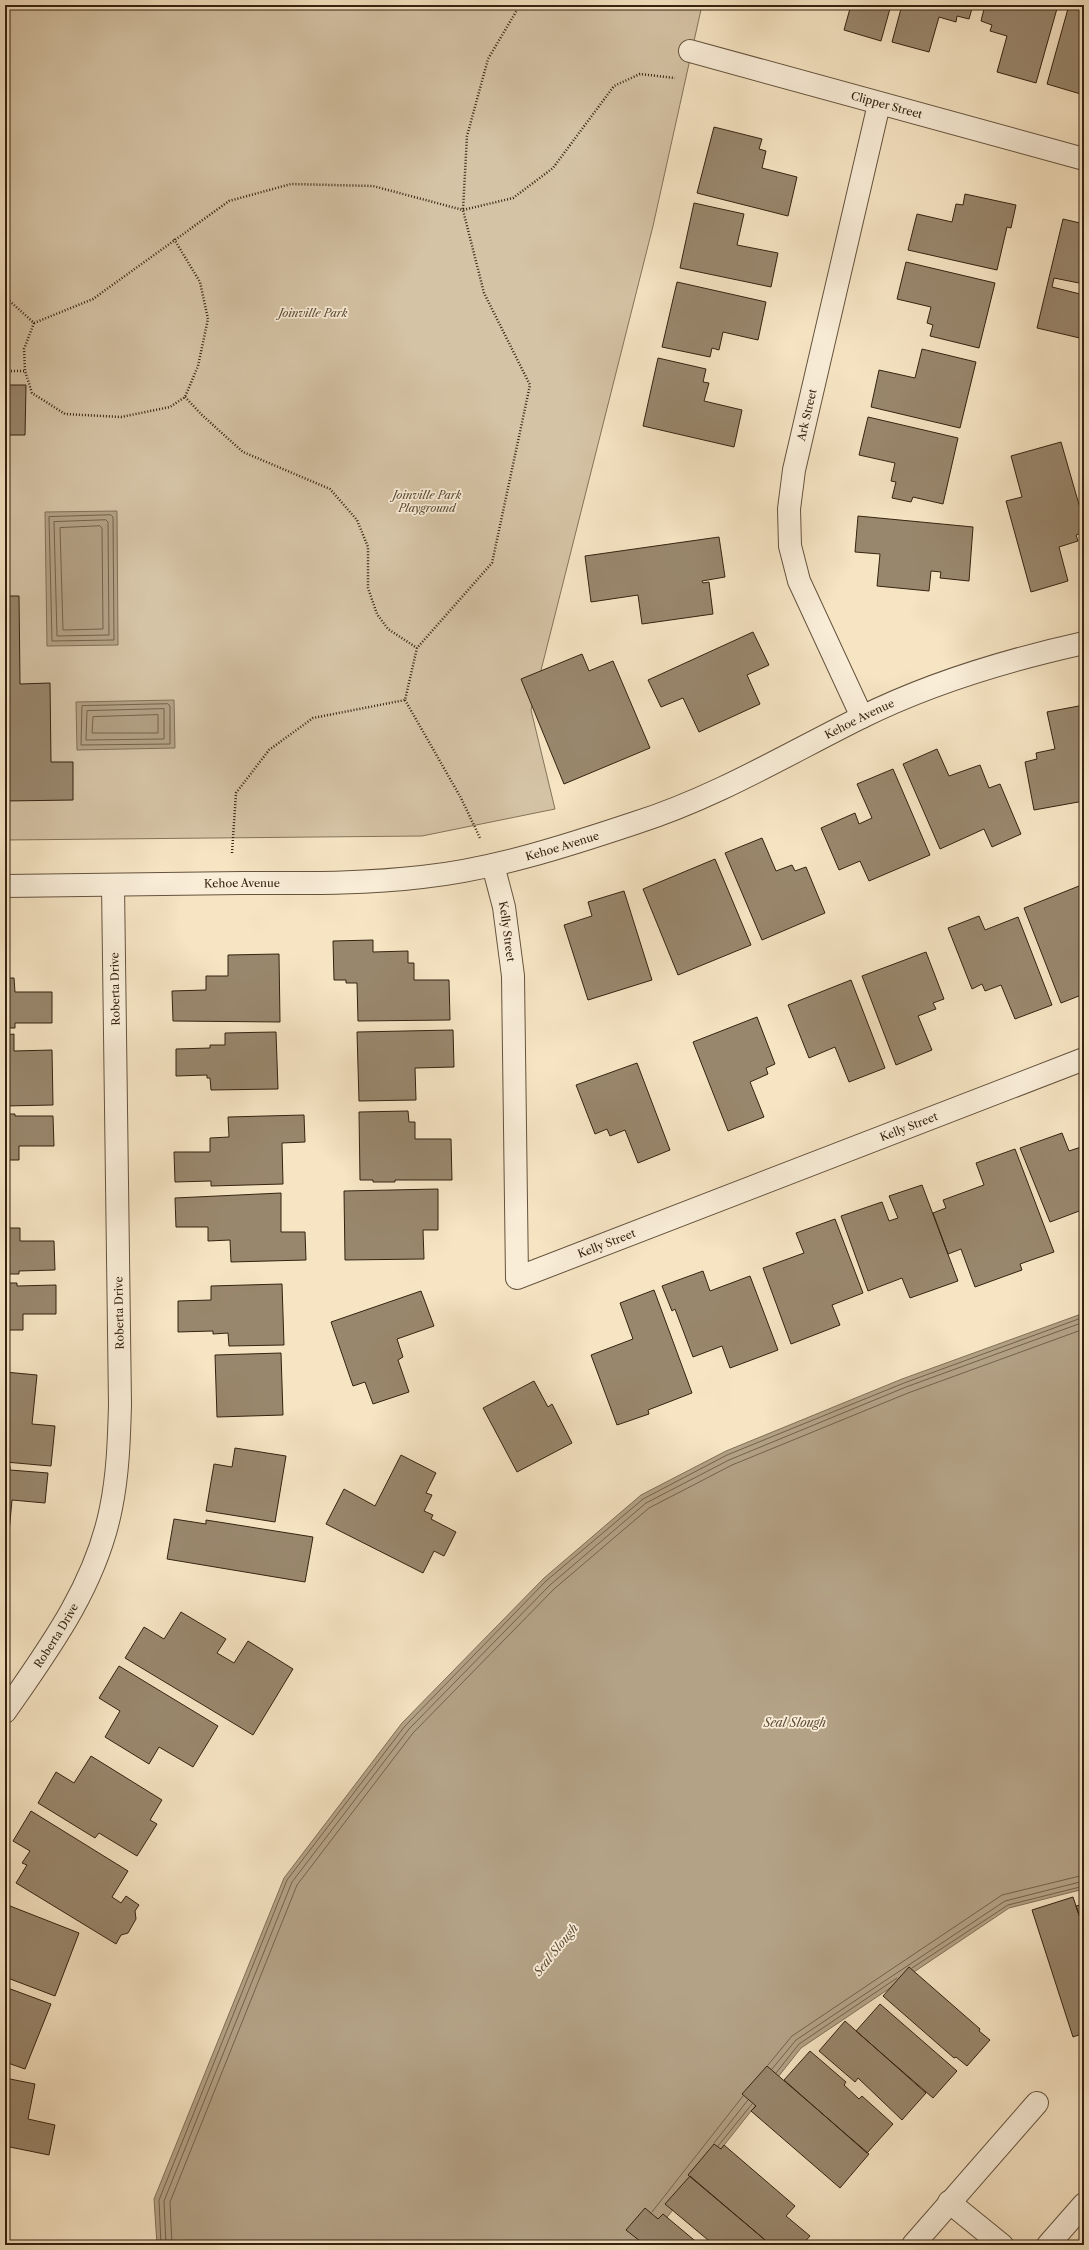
<svg xmlns="http://www.w3.org/2000/svg" width="1089" height="2250" font-family="'Libre Caslon Text',serif">
<style>
.green{fill:#d5c3a5;stroke:#85735a}
.water{fill:#b4a286;stroke:#816f57}
.lines{fill:none;stroke-linecap:round;stroke-linejoin:round}
.shore{stroke:#74624b;stroke-width:1}
.building{fill:#99876d;stroke:#352310}
.minor-casing{stroke:#65533d;stroke-width:24}
.path{stroke:#352310;stroke-width:2.5;stroke-dasharray:1 2;stroke-linecap:butt}
.minor{stroke:#f9edd8;stroke-width:22}
.labels{text-anchor:middle;stroke-width:3.5;stroke-linejoin:round;paint-order:stroke}
.street-label{font-size:11px;fill:#352310;stroke:#f9edd8}
.park-label{font-size:11px;font-style:italic;fill:#5d4b35;stroke:#f9edd8}
.water-label{font-size:12px;font-style:italic;fill:#614f39;stroke:#f9edd8}
</style>
<rect width="100%" height="100%" fill="#f6e4c3"/>
<filter id="stains"><feTurbulence type="fractalNoise" baseFrequency=".005" numOctaves="4"/><feColorMatrix values="0 0 0 0 .2 0 0 0 0 .09 0 0 0 0 .02 0 0 0 .5 -.17"/></filter>
<radialGradient id="worn" r=".72"><stop offset=".6" stop-color="#630" stop-opacity="0"/><stop offset="1" stop-color="#630" stop-opacity=".3"/></radialGradient>
<path class="green" d="M5 5H702L653 226 531 710 555 809 422 836 5 840Z"/>
<path class="water" d="M117 511 118 645 47 646 45 512Z
M174 700 175 748 77 750 76 702Z
M1084 1313V1889L1009 1908 801 2048 649 2240V2245H157L154 2199 284 1878 402 1723 544 1578 641 1495 726 1451 902 1379Z"/>
<g class="lines">
<path class="shore" d="M111 515 113 517 114 640 52 641 49 517Z
M106 520 108 522 109 635 57 636 54 522Z
M100 526 102 528 103 629 63 630 60 528Z
M168 704 170 706V744L81 745 82 706Z
M164 709V739L86 740 87 711Z
M158 715V733H92L93 717Z
M912 1968 1008 1905 1084 1886
M768 2065 792 2036 1002 1895 1084 1875
M772 2069 796 2040 1005 1901 1084 1881
M776 2073 799 2044 897 1978
M714 2143 748 2100
M718 2146 752 2104
M652 2212 743 2096
M161 2245 159 2200 287 1880 405 1726 546 1581 643 1499 727 1455 904 1383 1084 1317
M166 2245 164 2201 292 1882 409 1729 550 1585 646 1503 729 1460 906 1387 1084 1322
M172 2245 170 2202 297 1885 413 1733 554 1589 649 1508 732 1465 908 1393 1084 1329"/>
</g>
<path class="building" d="M851 5H891L881 41 844 30Z
M902 5H973L969 19 957 16 956 22 939 17 929 52 892 42Z
M985 5H1058L1036 83 997 72 1007 36 990 31 992 25 981 21Z
M1069 5H1084V95L1047 84Z
M714 127 762 139 759 149 766 151 762 168 797 177 788 216 697 193Z
M965 194 1016 205 1011 228 1007 227 997 270 908 250 917 214 952 222 956 204 963 205Z
M694 203 744 214 737 245 778 253 771 287 680 268Z
M1063 219 1084 224V284L1054 278 1052 287 1084 295V339L1037 328Z
M906 262 995 283 979 348 930 336 933 325 927 323 931 307 897 299Z
M677 282 766 302 758 340 723 332 719 350 712 348 710 357 662 347Z
M922 349 976 362 960 428 871 407 879 370 915 378Z
M658 358 706 369 703 382 709 383 704 401 742 410 734 447 643 426Z
M5 385H26L25 435H5Z
M868 417 958 438 943 504 913 497 911 502 892 498 896 482 891 481 895 463 859 455Z
M1061 442 1084 522V532L1076 535 1078 541 1059 547 1068 581 1031 592 1006 501 1022 497 1011 456Z
M858 516 973 527 969 581 940 578 941 572 931 571 929 591 877 586 880 554 855 552Z
M719 537 725 577 702 581 703 583 709 582 713 614 642 624 638 595 591 602 585 556Z
M5 596H19L20 684 50 683 51 762H73V800L5 801Z
M753 632 769 665 747 675 760 704 699 732 683 698 661 707 648 680Z
M582 654 589 671 613 661 650 748 564 784 521 679Z
M1084 705V801L1034 810 1025 762 1037 759 1036 753 1055 749 1047 712Z
M937 749 949 776 980 765 989 788 1000 784 1021 834 992 847 984 829 940 849 903 764Z
M893 769 930 855 869 881 860 861 839 870 821 828 855 813 859 824 872 818 857 784Z
M762 838 776 871 792 865 795 871 806 867 825 913 762 940 725 853Z
M715 859 751 945 678 975 643 889Z
M1084 884V994L1061 1003 1024 908Z
M624 891 652 980 588 1000 564 925 592 916 588 902Z
M979 916 985 930 1018 917 1052 1005 1015 1019 1001 985 985 991 982 984 972 989 948 928Z
M373 940V952L408 951V963H414V980H449L450 1020 358 1021 357 983H346V980H334L333 941Z
M926 952 944 999 933 1003 936 1009 918 1016 932 1050 896 1065 862 976Z
M279 954 280 1022 173 1021 172 991 206 990V976H228V955Z
M5 978H14L15 992H52V1023H15V1028H5Z
M851 980 885 1068 849 1082 835 1047 809 1058 788 1005Z
M757 1017 775 1064 766 1068 768 1074 750 1082 764 1117 728 1131 693 1042Z
M453 1030 454 1067 415 1068 416 1100 359 1101 357 1032Z
M276 1032 278 1089 211 1090 210 1078H207V1075L176 1076V1049L210 1048V1045H225V1033Z
M14 1034V1051L52 1050 53 1105 5 1106V1035Z
M637 1063 670 1150 638 1163 625 1130 610 1136 607 1129 595 1134 576 1085Z
M408 1111 409 1122H415V1139H451L452 1180H395V1182H373V1180H360L359 1112Z
M5 1114H15V1116H53L54 1146H19V1160H5Z
M304 1115 305 1142 282 1143 283 1184 211 1186V1181L175 1182 174 1152H210V1138L229 1137 228 1117Z
M1062 1133 1069 1151 1084 1146V1215L1082 1210 1050 1222 1020 1148Z
M1015 1149 1054 1252 1020 1264 1022 1270 975 1287 961 1249 948 1254 933 1213 946 1208 943 1200 984 1185 976 1163Z
M922 1185 958 1281 910 1298 902 1278 868 1291 841 1216 882 1202 889 1221 898 1218 889 1196Z
M438 1189V1230H423L424 1259 345 1260 344 1191Z
M281 1193V1232H305L306 1260 231 1262 230 1240 208 1241V1227H176L175 1198Z
M835 1219 863 1293 832 1305 840 1325 791 1344 763 1268 804 1253 796 1233Z
M5 1228H20V1241H54L55 1270 19 1271V1274H5Z
M703 1271 710 1291 750 1276 778 1350 730 1368 722 1346 693 1357 675 1309 672 1311 662 1286Z
M5 1283H17V1286L56 1285V1314H23V1330H5Z
M282 1284 284 1345 229 1346 228 1333 213 1334V1331L178 1332V1301L211 1300V1286Z
M654 1290 692 1393 648 1410 649 1414 617 1425 591 1355 633 1339 620 1303Z
M421 1291 434 1326 397 1339 403 1357 398 1360 409 1392 373 1404 365 1382 353 1386 331 1322Z
M281 1353 283 1415 217 1417 215 1355Z
M5 1372 37 1375 32 1424 55 1426 51 1466 5 1462Z
M534 1381 548 1407 552 1404 572 1443 517 1472 483 1408Z
M235 1448 286 1456 275 1522 206 1511 214 1464 232 1467Z
M401 1455 436 1473 426 1493 432 1495 424 1511 433 1515 431 1519 456 1532 444 1556 434 1551 423 1573 326 1524 344 1489 375 1506Z
M5 1465 10 1466V1470L48 1473 45 1503 12 1500 9 1533H5Z
M174 1519 206 1524V1520L313 1537 305 1582 167 1559Z
M181 1612 226 1639 217 1653 234 1663 248 1641 293 1669 253 1735 125 1658 144 1627 164 1639Z
M119 1666 218 1726 193 1767 159 1747 149 1764 105 1737 120 1711 99 1698Z
M91 1756 162 1800 150 1820 157 1824 137 1856 99 1833 95 1838 38 1803 56 1772 74 1783Z
M31 1811 128 1871 112 1897 121 1903 126 1896 139 1905 135 1911 136 1919 128 1933 121 1935 116 1944 16 1883 27 1865 22 1863 30 1851 13 1841Z
M1073 1897 1084 1930V2033L1073 2037 1032 1910Z
M5 1904 79 1933 55 1996 5 1977Z
M1084 1904V1930L1076 1906Z
M909 1967 980 2029 979 2031 990 2040 967 2066 956 2057 954 2058 883 1996Z
M5 1987 51 2004 25 2069 5 2062Z
M880 2004 957 2071 933 2098 856 2031Z
M845 2021 926 2093 902 2120 858 2078 855 2082 819 2051Z
M810 2051 846 2082 844 2085 859 2099 862 2096 893 2124 867 2153 784 2080Z
M767 2066 869 2154 840 2188 751 2111 756 2106 742 2094Z
M5 2078 35 2084 28 2119 55 2125 49 2155 5 2146Z
M714 2144 721 2149 724 2145 795 2206 786 2216 810 2236 802 2245H771L688 2175Z
M690 2176 771 2245H714L665 2204Z
M645 2208 658 2219 663 2214 700 2245H645L626 2230Z"/>
<g class="lines">
<defs>
<g id="minor">
<path id="s1" d="M690 51 1084 159"/>
<path id="s2" d="M862 717 799 581 790 546 789 509 794 470 879 104"/>
<path id="s3" d="M493 865 504 907 513 976 517 1278 1084 1059"/>
<path id="s4" d="M5 886C84 885 163 884 242 883 302 883 362 884 422 877 495 869 566 846 635 823 714 798 786 755 860 718 930 683 1007 660 1084 643"/>
<path id="s5" d="M5 1712C49 1649 96 1585 111 1508 118 1474 119 1439 120 1405L113 885"/>
<path d="M949 2202 1002 2245"/>
<path d="M913 2245 1037 2103"/>
<path d="M1048 2245 1084 2204"/>
</g>
</defs>
<use href="#minor" class="minor-casing"/>
<path class="path" d="M5 297 34 323 93 299 229 201 291 184 373 186 463 210 513 198 553 168 614 86 640 74 675 78
M34 323 24 349 25 371 32 393 65 414 121 417 170 407 185 397 198 366 208 319 200 282 174 239
M5 371H25
M185 397 202 415 243 452 330 489 357 520 368 547V588L377 614 388 629 417 648
M405 700 461 798 480 838
M232 853 236 793 269 750 313 718 405 700 417 648 492 563 530 385 484 293 463 210 467 136 488 59 520 5"/>
<use href="#minor" class="minor"/>
</g>
<g class="labels">
<g class="street-label">
<text dy="4" stroke="none"><textPath href="#s1" startOffset="204">Clipper Street</textPath></text>
<text dy="4" stroke="none"><textPath href="#s2" startOffset="319">Ark Street</textPath></text>
<text dy="4" stroke="none"><textPath href="#s4" startOffset="885">Kehoe Avenue</textPath></text>
<text dy="4" stroke="none"><textPath href="#s4" startOffset="561">Kehoe Avenue</textPath></text>
<text dy="4" stroke="none"><textPath href="#s4" startOffset="237">Kehoe Avenue</textPath></text>
<text dy="4" stroke="none"><textPath href="#s3" startOffset="68">Kelly Street</textPath></text>
<text transform="translate(115 989) rotate(-91)" y="4">Roberta Drive</text>
<text dy="4" stroke="none"><textPath href="#s3" startOffset="835">Kelly Street</textPath></text>
<text dy="4" stroke="none"><textPath href="#s3" startOffset="511">Kelly Street</textPath></text>
<text transform="translate(119 1313) rotate(-91)" y="4">Roberta Drive</text>
<text dy="4" stroke="none"><textPath href="#s5" startOffset="92">Roberta Drive</textPath></text>
</g>
<g class="park-label">
<text x="313" y="317">Joinville Park</text>
<text x="427" y="499">Joinville Park<tspan x="427" dy="13">Playground</tspan></text>
</g>
<g class="water-label">
<text x="795" y="1727">Seal Slough</text>
<text transform="translate(556 1950) rotate(-51)" y="4">Seal Slough</text>
</g>
</g>
<rect width="1089" height="2250" fill="none" stroke="#f6e4c3" stroke-width="20"/>
<rect x="6" y="6" width="1077" height="2238" fill="none" stroke="#352310" stroke-width="2"/>
<rect x="10" y="10" width="1069" height="2230" fill="none" stroke="#352310"/>
<rect width="100%" height="100%" filter="url(#stains)"/>
<rect width="100%" height="100%" fill="url(#worn)"/>
</svg>
